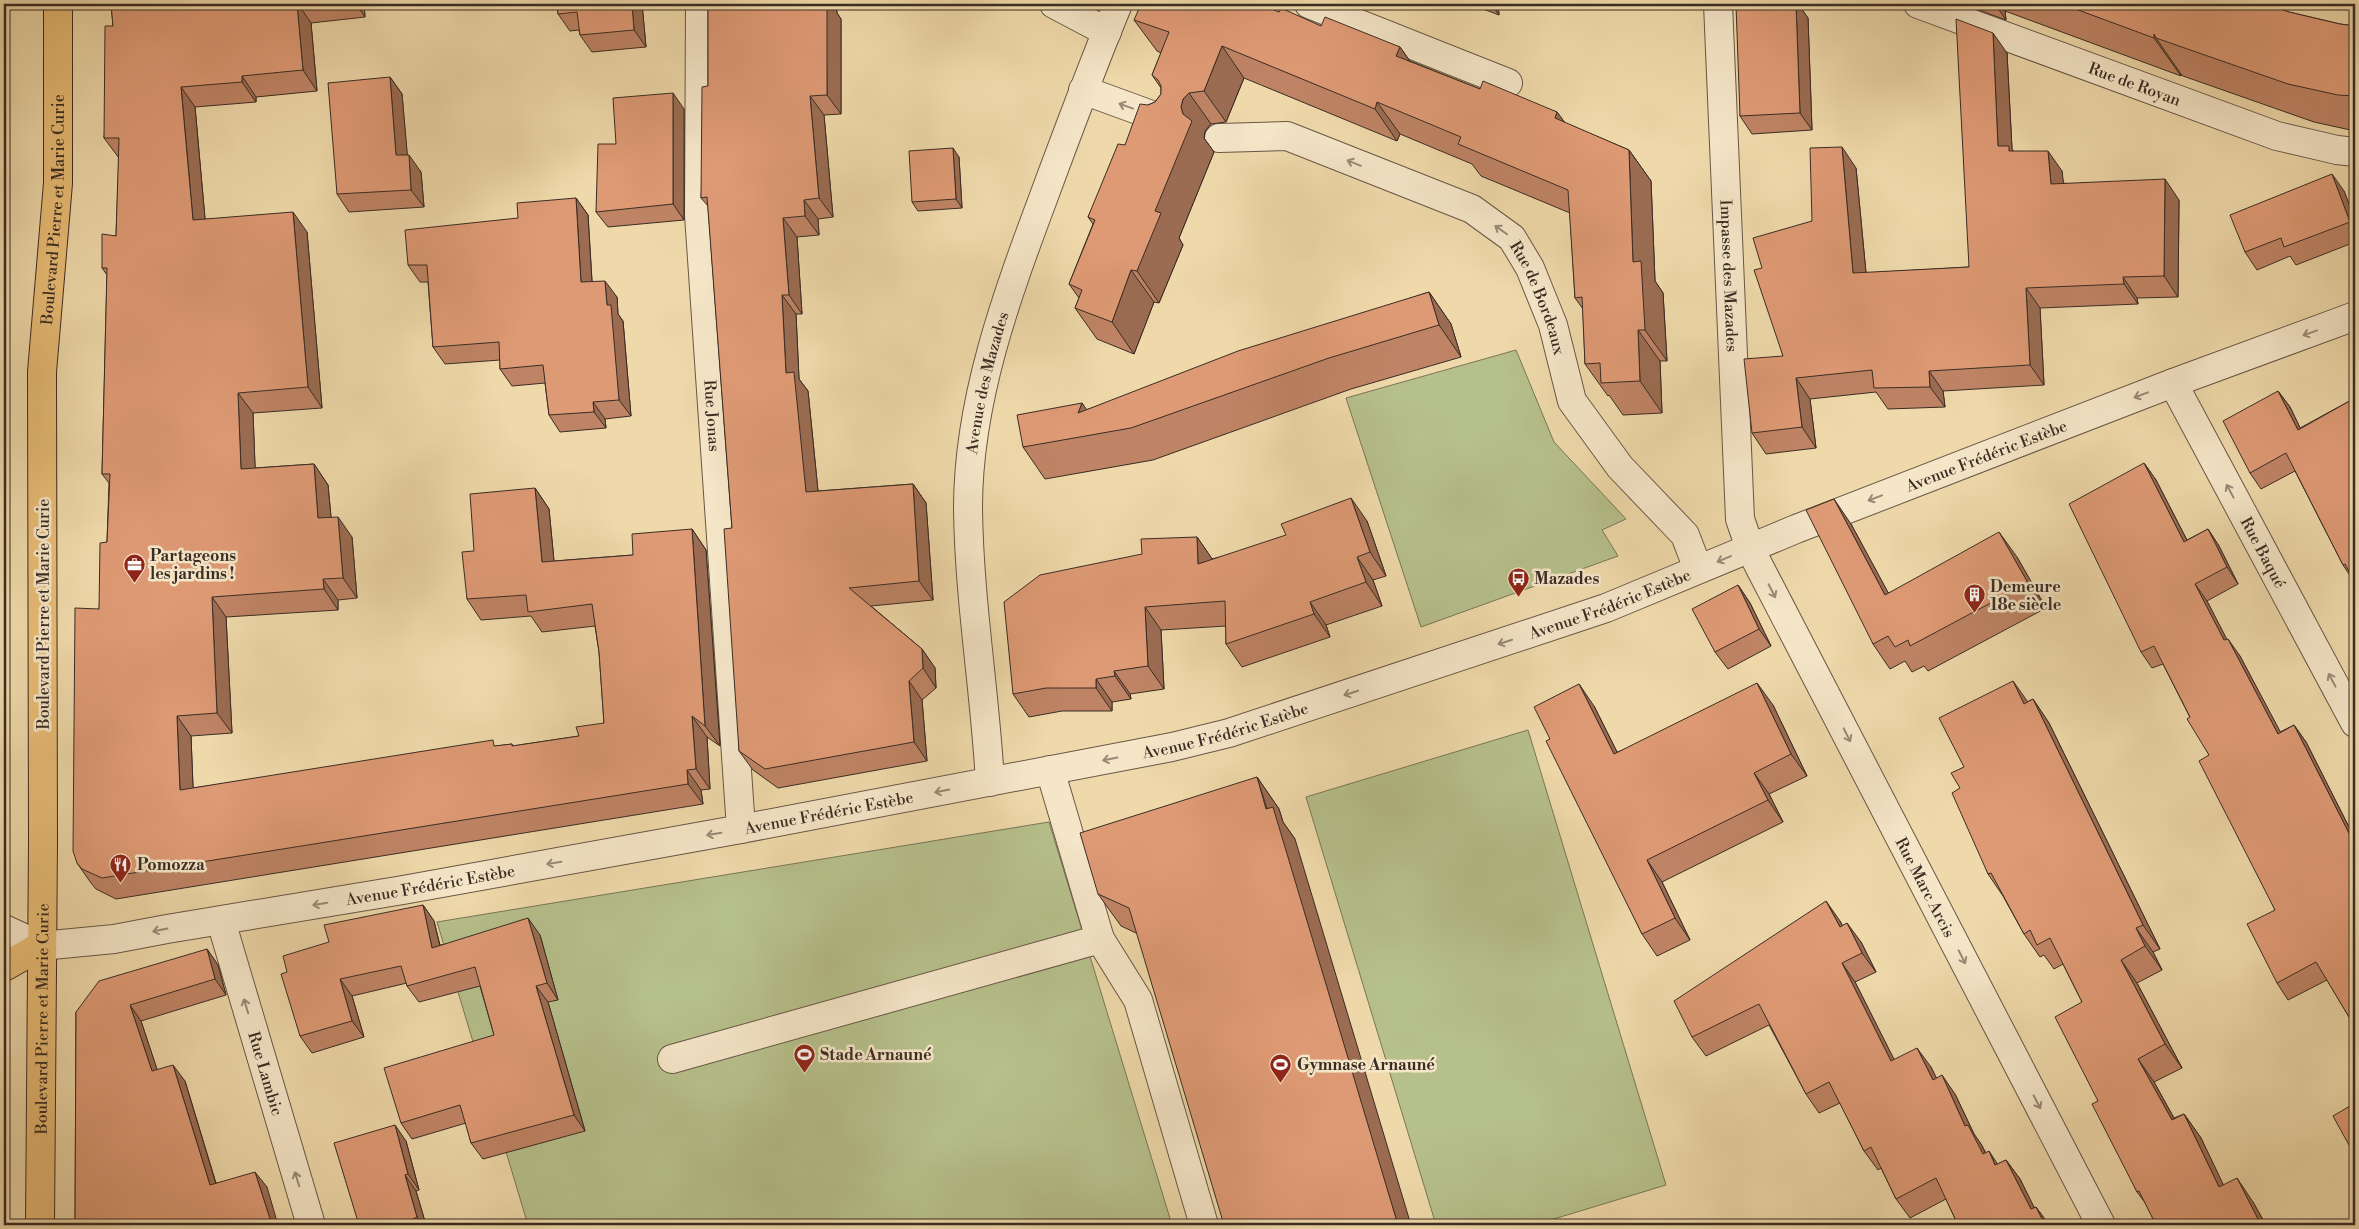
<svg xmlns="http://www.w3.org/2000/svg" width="2359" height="1229" font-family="'Libre Bodoni',serif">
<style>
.green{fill:#b6c08b;stroke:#787658}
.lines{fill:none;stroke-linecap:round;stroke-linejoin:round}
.minor-casing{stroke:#675746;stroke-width:30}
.major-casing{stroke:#3a2c24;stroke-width:30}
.minor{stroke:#f5e6c8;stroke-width:28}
.major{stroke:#e8bc75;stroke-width:28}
.wall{fill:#bf8465;stroke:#3a2c24}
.shaded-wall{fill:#9b6c52;stroke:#3a2c24}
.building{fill:#de9a75;stroke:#3a2c24}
.oneway{stroke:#988976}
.labels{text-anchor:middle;stroke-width:5;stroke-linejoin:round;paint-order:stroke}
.street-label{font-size:16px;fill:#3a2c24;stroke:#f5e6c8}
.poi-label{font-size:16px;font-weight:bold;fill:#3a2c24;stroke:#f5e6c8;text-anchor:start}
</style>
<rect width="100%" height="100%" fill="#efd9aa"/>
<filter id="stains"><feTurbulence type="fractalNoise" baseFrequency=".004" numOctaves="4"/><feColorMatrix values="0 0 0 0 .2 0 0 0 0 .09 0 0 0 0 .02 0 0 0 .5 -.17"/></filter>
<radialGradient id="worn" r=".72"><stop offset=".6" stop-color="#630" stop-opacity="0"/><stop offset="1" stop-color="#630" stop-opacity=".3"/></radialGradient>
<path class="green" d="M1516 350 1554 442 1626 519 1602 530 1618 556 1421 627 1346 398Z
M1528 730 1666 1185 1534 1225H1436L1306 797Z
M1049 822 1172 1225H528L437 922Z"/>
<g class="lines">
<defs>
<g id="minor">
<path id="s1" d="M700 4 699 215 741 829"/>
<path d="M1054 4 1107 32"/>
<path d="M1309 4 1508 83"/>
<path id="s2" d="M1718 4 1740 519 1750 548 1760 568 2101 1225"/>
<path id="s3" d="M1918 4 2277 136 2337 150 2355 152"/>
<path d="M1083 90 1168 121"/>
<path id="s4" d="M1219 138 1287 136 1472 209 1512 238 1530 268 1553 325 1572 401 1620 467 1685 535 1698 569"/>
<path id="s5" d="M2173 383 2355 723"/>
<path d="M1050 770 1100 939 1138 1000 1204 1225"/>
<path id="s6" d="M990 782C985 691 969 600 968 508 968 400 1007 295 1044 196 1068 131 1092 67 1118 4"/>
<path id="s7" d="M221 921 311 1225"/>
<path id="s8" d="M4 929 41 946 114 939 167 929 403 890 741 829 1172 747 1229 733 1606 608 1796 529 2173 383 2355 316"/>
<path d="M672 1059 1100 939"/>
</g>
<g id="major">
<path d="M4 967 41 946"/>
<path id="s9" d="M40 1225 43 842 42 372 58 183V4"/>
</g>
</defs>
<use href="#minor" class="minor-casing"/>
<use href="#major" class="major-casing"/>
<use href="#minor" class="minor"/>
<use href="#major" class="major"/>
</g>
<path class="wall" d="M111 4H364L365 17 311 23 317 91 256 97V102L195 107 205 219 307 232 322 408 253 413 255 468 314 464 328 485 331 517 352 537 357 598 338 600V610L226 617 232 733 191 736 193 788 497 746 512 744 513 746 579 736 604 723 599 652 595 626 542 632 531 616 481 620 467 599 474 551 535 488 549 509 554 561 633 555 692 529 706 550 720 746 707 737 710 789 701 790 703 804 116 899 96 889 91 883 77 863 99 609 107 542 109 483 102 474 107 275 102 268 116 236 119 158 104 138 113 26Z
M557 4H642L646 47 592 52 580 35 579 30 570 31 558 14Z
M708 4H836L837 13 841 19V114L824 115 833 217 818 219 819 235 797 237 802 314H796L799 379 808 391 818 491 913 484 926 503 933 600 871 606 922 649 935 668 936 688 922 700 927 761 778 788 753 770 739 751 732 528 708 206 701 198 708 86Z
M1470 4H1498L1499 15Z
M1753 4H1798L1808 18 1812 130 1752 134 1740 116Z
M1967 4H2266L2289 12 2340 24 2355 26V131L2314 122 2183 76 2181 74V76L2005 11 2006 20 1968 6Z
M1279 12 1321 26 1400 47 1410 61 1480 89 1557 112 1565 123 1629 150 1651 181 1655 281 1663 293 1667 361H1660L1662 413 1623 415 1609 395 1608 396 1585 364 1583 309 1575 298 1570 213 1481 176 1472 164 1400 134 1397 141 1244 78 1226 122 1211 124 1205 131 1204 138 1214 152 1179 238 1183 245 1159 303 1154 302 1134 354 1097 339 1075 308 1079 298 1069 284 1093 224 1088 217 1125 145 1148 105 1155 102 1161 94V88L1152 75 1161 53 1157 51 1134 20Z
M2007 53 2012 149 2013 151 2062 171 2063 183 2179 200 2178 297 2137 298 2138 304 2040 308 2044 385 1943 391 1945 407 1888 409 1876 392 1810 399 1816 448 1766 454 1752 433 1783 356 1762 268 1812 221 1856 168 1866 273 1969 267Z
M390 77 402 94 407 155 421 172 424 207 349 212 337 194Z
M684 109V220L608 227 596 212 616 144Z
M959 157 962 208 918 211 912 202Z
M2344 191 2355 220V242L2296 265 2290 256 2257 270 2245 252Z
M576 198 588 215 592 281 617 297 618 314 623 321 631 416 605 419 606 428 560 432 549 415 545 383 512 386 500 369V360L445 364 433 347 428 282H420L408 265 518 218Z
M1429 292 1451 324 1461 357 1351 389 1153 460 1045 479 1023 447 1082 403 1086 410Z
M2278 391 2290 407 2300 428 2355 398V583L2343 565 2295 471 2261 489 2250 473Z
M2144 463 2156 480 2187 540 2208 529 2219 546 2238 584 2207 601 2227 640 2240 656 2280 732 2294 725 2306 742 2355 839V1027L2327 980 2288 1000 2277 983 2275 910 2209 755 2163 664 2152 668 2141 652Z
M1367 521 1386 576 1373 580 1382 606 1326 625 1330 637 1242 667 1226 644V626L1161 630 1164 689 1130 694 1131 699 1112 702V711H1062L1029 717 1013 694 1142 554 1197 537 1212 559Z
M1851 524 1888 593 2017 557 2046 608 1928 671 1924 666 1912 672 1905 661 1890 669 1873 644Z
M1738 585 1750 603 1771 646 1728 669 1715 652Z
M2033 699 2049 723 2160 949 2153 952 2162 970 2137 983 2182 1068 2154 1082 2174 1118 2184 1114 2201 1138 2223 1185 2253 1202 2266 1225H2156L2146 1204 2137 1192 2098 1101 2082 1002 2063 964 2054 969 2044 955 2040 957 2024 934 2003 896 1988 874 1960 788 1964 767 2027 702Z
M1773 705 1807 776 1769 794 1783 822 1662 882 1690 940 1657 956 1642 934 1550 739 1594 706 1617 752Z
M1257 777 1279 809 1283 822 1295 839 1136 933 1121 926 1098 894Z
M423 905 434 921 440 945 540 935 558 1000 548 1002 585 1131 483 1159 471 1143 466 1123 412 1139 401 1123 494 1035 480 986 419 1002 407 986V983L352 996 364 1037 312 1053 300 1036 329 942Z
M1840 921 1842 925 1861 942 1876 972 1855 982 1894 1060 1931 1067 1936 1078 1955 1094 1974 1134 1981 1144 1986 1153 1998 1164 2006 1160 2020 1179 2034 1208 2036 1207 2049 1225H1958L1946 1199 1910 1218 1896 1199 1881 1168 1878 1170 1864 1151 1840 1103 1819 1113 1806 1094 1769 1025 1706 1056 1692 1037Z
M207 949 218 965 226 995 141 1021 157 1070 185 1081 216 1183 267 1187 75 1225 76 1012Z
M406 1141 419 1190 416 1191 426 1225H359Z"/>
<path class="shaded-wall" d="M297 4H298L311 23 317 91 303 70Z
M356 4H364L365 17Z
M632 4H642L646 47 634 30Z
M826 4H836L837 13 841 19V114L827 95Z
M1491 4H1498L1499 15Z
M1796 4H1798L1808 18 1812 130 1800 113Z
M1995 4H2000L2005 11 2006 20Z
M1993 33 2007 53 2012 149 2023 166 1998 146Z
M2154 34 2156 38 2181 74V76L2154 38Z
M1222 46 1244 78 1226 122 1204 91Z
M1400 47 1422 79 1396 56Z
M242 76 256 97V102L242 82Z
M390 77 402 94 409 173 396 155Z
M181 87 195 107 207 241 193 220Z
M673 93 684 109V220L673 204Z
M1189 93 1211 124 1205 131 1204 138 1214 152 1179 238 1183 245 1159 303 1137 271 1183 114 1181 107 1183 99Z
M810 96 824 115 833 217 819 198Z
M1377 102 1400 134 1397 141 1375 109Z
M1557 112 1580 143 1555 118Z
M1842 147 1856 168 1868 294 1853 273Z
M953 148 959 157 962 208 956 199Z
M1629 150 1651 181 1655 281 1663 293 1667 361 1645 330 1633 262Z
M2048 151 2062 171 2066 204 2051 184Z
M409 155 421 172 424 207 411 190Z
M2332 174 2344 191 2355 220V229L2350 222Z
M2165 179 2179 200 2178 297 2164 276Z
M576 198 588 215 593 299 581 282Z
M804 200 818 219 819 235 805 216Z
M293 212 307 232 322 408 308 387Z
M783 218 797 237 802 314 789 295Z
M1131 270 1154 302 1134 354 1112 322Z
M2123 277 2137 298 2138 304 2124 284Z
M605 281 617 297 618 314 623 321 631 416 619 400 607 305Z
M2026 288 2040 308 2044 385 2030 365Z
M1429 292 1451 324 1461 357 1439 325Z
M782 295 796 314 799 379 808 391 820 511 806 492 786 373Z
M1638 330 1660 361 1662 413 1640 381Z
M1929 371 1943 391 1945 407 1930 387Z
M1796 378 1810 399 1816 448 1802 427Z
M2278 391 2290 407 2309 446 2298 430Z
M238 393 253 413 256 490 241 469Z
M593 402 605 419 606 428 594 412Z
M1082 403 1103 433 1078 413Z
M2144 463 2156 480 2196 558 2184 542Z
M314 464 328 485 333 539 318 518Z
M913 484 926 503 933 600 919 581Z
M535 488 549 509 556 582 542 562Z
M1351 498 1367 521 1386 576 1370 552Z
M1834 499 1851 524 1903 620 1885 595Z
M338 517 352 537 357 598 343 578Z
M692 529 706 550 720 746 705 726Z
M2208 529 2219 546 2238 584 2227 567Z
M1999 532 2017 557 2046 608 2028 583Z
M1197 537 1213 560 1198 564Z
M1357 557 1373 580 1382 606 1366 582Z
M323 579 338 600V610L324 589Z
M2195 584 2207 601 2236 657 2224 640Z
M1738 585 1750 603 1771 646 1759 629Z
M212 597 226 617 232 733 217 713Z
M1310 602 1326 625 1330 637 1314 614Z
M1145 607 1161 630 1164 689 1148 666Z
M2228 639 2240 656 2290 750 2278 734Z
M922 649 935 668 936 688 923 668Z
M1114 671 1130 694 1131 699 1115 676Z
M1096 679 1112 702V711L1096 688Z
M909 681 922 700 927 761 914 742Z
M2013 681 2030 705 2024 704Z
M1757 683 1773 705 1807 776 1791 754Z
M1579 684 1594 706 1629 776 1614 754Z
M2033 699 2049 723 2160 949 2143 925Z
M177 716 191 736 194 811 180 790Z
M692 716 707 737 710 789 696 769Z
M2294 725 2306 742 2355 839V845Z
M687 770 701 790 703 804 688 784Z
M1754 773 1769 794 1783 822 1768 800Z
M1257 777 1279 809 1283 822 1295 839 1411 1225H1398Z
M1647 860 1662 882 1690 940 1675 918Z
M1826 901 1840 921 1853 946 1840 927Z
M423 905 434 921 444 964 432 948Z
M528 918 540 935 558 1000 547 983Z
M1847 923 1861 942 1876 972 1862 953Z
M2136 928 2153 952 2162 970 2145 946Z
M207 949 218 965 226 995 215 979Z
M2121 960 2137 983 2182 1068 2165 1044Z
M1842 963 1855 982 1905 1081 1891 1061Z
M340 979 352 996 364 1037 352 1021Z
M536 986 548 1002 585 1131 574 1115Z
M130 1005 141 1021 163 1087 152 1071Z
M1917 1048 1931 1067 1947 1099 1933 1080Z
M2138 1059 2154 1082 2188 1144 2172 1120Z
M173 1065 185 1081 221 1201 210 1185Z
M1942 1075 1955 1094 1974 1134 1981 1144 1996 1174 1983 1154 1965 1126Z
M2184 1114 2201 1138 2236 1211 2219 1187Z
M395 1125 406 1141 419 1190 408 1174Z
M1989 1151 2002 1171 1995 1165Z
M2006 1160 2020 1179 2043 1225 2031 1209Z
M255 1172 267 1187 278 1225H272Z
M405 1175 416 1191 426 1225H422L417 1217Z
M2237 1178 2253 1202 2266 1225H2262L2259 1221Z
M2036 1207 2049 1225H2045Z"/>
<path class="building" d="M111 4H297L303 70 242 76V82L181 87 193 220 293 212 308 387 238 393 241 469 314 464 318 518 338 517 343 578 323 579 324 589 212 597 217 713 177 716 180 790 493 740 494 746 512 744V746L579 736 576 727 604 723 599 652 592 604 528 612 526 595 467 599 462 552 474 551 470 494 535 488 542 562 633 555 632 534 692 529 705 726 692 716 696 769 687 770 688 784 102 878 82 869 77 863 73 851 75 608 99 609 100 543 107 542 110 474H102L107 268H102V234L116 236 119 138H104L105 26H113Z
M557 4H632L634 30 580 35 577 12 558 14Z
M708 4H827V95L810 96 819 198 804 200 805 216 783 218 789 295H782L786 373 794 372 806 492 913 484 919 581 849 588 922 649 923 668 909 681 914 742 765 769 739 751 724 529 732 528 707 197 701 198V195L702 87 708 86Z
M1141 4H1260L1279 12 1281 8 1321 26 1325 17 1400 47 1396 56 1480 89 1483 81 1557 112 1555 118 1629 150 1633 262 1641 261 1645 330H1638L1640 381 1601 383 1600 363 1585 364 1582 297 1575 298 1568 190 1458 144 1461 137 1377 102 1375 109 1222 46 1204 91 1189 93 1183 99 1181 107 1183 114 1192 121 1155 211 1161 213 1137 271 1131 270 1112 322 1075 308 1082 290 1069 284 1095 220 1088 217 1118 144 1125 145 1140 104 1148 105 1155 102 1161 94V86L1158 80 1152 75 1169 32 1134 20Z
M1753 4H1796L1800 113 1740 116 1736 5Z
M2062 4H2266L2289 12 2340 24 2355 26V96L2338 95 2288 84 2156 38 2154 34V38Z
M1956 19 1993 33 1998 146H2009V151H2048L2051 184 2165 179 2164 276 2123 277 2124 284 2026 288 2030 365 1929 371 1930 387 1874 388 1872 370 1796 378 1802 427 1752 433 1744 359 1783 356 1754 270 1762 268 1753 238 1812 221 1810 148 1842 147 1853 273 1969 267Z
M390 77 396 155H409L411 190 337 194 328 83Z
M673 93V204L596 212 598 144H616L613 98Z
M953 148 956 199 912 202 909 151Z
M2332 174 2350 222 2284 247 2281 238 2245 252 2230 215Z
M576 198 581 282 605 281 607 305H611L619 400 593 402 594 412 549 415 543 365 500 369 499 342 433 347 427 265H408L405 230 518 218 517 203Z
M1429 292 1439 325 1329 358 1131 428 1023 447 1017 415 1082 403 1078 413 1238 351Z
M2278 391 2298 430 2355 398V470L2351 472 2355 480V583L2345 564 2343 565 2286 453 2250 473 2223 421Z
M2144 463 2184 542 2208 529 2227 567 2195 584 2224 640 2228 639 2278 734 2294 725 2355 845V1027L2316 962 2277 983 2247 924 2275 910 2199 761 2209 755 2187 719 2190 717 2154 646 2141 652 2069 504Z
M1351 498 1370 552 1357 557 1366 582 1310 602 1314 614 1226 644 1225 601 1145 607 1148 666 1114 671 1115 676 1096 679V688H1046L1013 694 1004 602 1040 575 1142 554 1141 539 1197 537 1198 564 1286 535 1281 524Z
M1834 499 1885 595 1999 532 2028 583 1910 646 1908 640 1895 647 1888 636 1873 644 1806 510Z
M1738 585 1759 629 1715 652 1692 609Z
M2355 666V677L2351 668Z
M2013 681 2024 704 2033 699 2143 925 2136 928 2145 946 2121 960 2165 1044 2138 1059 2172 1120 2184 1114 2219 1187 2237 1178 2259 1221 2251 1225H2156L2139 1191 2137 1192 2092 1104 2098 1101 2055 1017 2082 1002 2050 938 2037 945 2030 930 2024 934 1991 873 1988 874 1952 793 1960 788 1951 773 1964 767 1939 718Z
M1757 683 1791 754 1754 773 1768 800 1647 860 1675 918 1642 934 1546 741 1550 739 1534 707 1579 684 1614 754Z
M1257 777 1266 809 1273 807 1398 1225H1224L1129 908 1098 894 1080 833Z
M1826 901 1840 927 1847 923 1862 953 1842 963 1891 1061 1917 1048 1933 1080 1942 1075 1965 1126 1968 1125 1983 1154 1989 1151 1995 1165 2006 1160 2031 1209 2036 1207 2045 1225H1958L1936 1178 1896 1199 1871 1147 1864 1151 1829 1082 1806 1094 1759 1004 1692 1037 1674 1001Z
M423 905 432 948 528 918 547 983 536 986 574 1115 471 1143 460 1105 401 1123 384 1068 494 1035 475 967 407 986 401 966 340 979 352 1021 300 1036 281 974 287 972 283 956 329 942 324 925Z
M207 949 215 979 130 1005 152 1071 173 1065 210 1185 255 1172 272 1225H75L76 1012 99 981Z
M2355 1047V1063L2349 1050Z
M2355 1103V1156L2333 1116Z
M395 1125 408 1174 405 1175 417 1217 411 1220 413 1225H359L334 1143Z"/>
<defs><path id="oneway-shaft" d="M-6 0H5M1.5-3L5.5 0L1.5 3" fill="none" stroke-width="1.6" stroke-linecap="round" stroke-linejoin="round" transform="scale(1.25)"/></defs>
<g class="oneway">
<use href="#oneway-shaft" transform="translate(1126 106) rotate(-160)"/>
<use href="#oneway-shaft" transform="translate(1354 163) rotate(-158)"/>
<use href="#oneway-shaft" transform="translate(1501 230) rotate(-145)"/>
<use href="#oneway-shaft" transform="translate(2310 333) rotate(160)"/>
<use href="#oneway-shaft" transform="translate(2141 395) rotate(159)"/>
<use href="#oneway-shaft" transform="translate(2230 491) rotate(-118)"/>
<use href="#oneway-shaft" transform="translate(1875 498) rotate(159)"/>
<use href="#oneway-shaft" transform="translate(1724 559) rotate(157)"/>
<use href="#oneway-shaft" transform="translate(1772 591) rotate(63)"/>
<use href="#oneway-shaft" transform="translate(1505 642) rotate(162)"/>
<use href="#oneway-shaft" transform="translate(2332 680) rotate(-118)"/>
<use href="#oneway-shaft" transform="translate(1351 693) rotate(162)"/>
<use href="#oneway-shaft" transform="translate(1847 735) rotate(63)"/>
<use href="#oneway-shaft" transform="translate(1110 759) rotate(169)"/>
<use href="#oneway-shaft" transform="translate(942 791) rotate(169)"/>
<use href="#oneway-shaft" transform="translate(714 834) rotate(170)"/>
<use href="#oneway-shaft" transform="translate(554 863) rotate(170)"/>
<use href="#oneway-shaft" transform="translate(320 904) rotate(170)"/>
<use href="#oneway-shaft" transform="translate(160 930) rotate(169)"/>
<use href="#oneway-shaft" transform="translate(1962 957) rotate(63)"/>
<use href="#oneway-shaft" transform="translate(246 1006) rotate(-107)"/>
<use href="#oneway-shaft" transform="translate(2037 1102) rotate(63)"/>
<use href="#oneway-shaft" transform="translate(297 1179) rotate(-107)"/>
</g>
<defs>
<symbol id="office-pin" viewBox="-11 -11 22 30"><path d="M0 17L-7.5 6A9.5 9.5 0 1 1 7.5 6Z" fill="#8f2418" stroke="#f5e6c8"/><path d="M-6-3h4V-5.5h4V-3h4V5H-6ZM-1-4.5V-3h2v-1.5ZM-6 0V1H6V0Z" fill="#fff"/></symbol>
<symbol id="bus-pin" viewBox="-11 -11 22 30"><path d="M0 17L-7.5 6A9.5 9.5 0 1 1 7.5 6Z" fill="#8f2418" stroke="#f5e6c8"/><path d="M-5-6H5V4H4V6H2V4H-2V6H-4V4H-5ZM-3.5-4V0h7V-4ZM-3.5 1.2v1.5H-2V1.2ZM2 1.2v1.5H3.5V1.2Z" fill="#fff"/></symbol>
<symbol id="building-pin" viewBox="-11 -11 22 30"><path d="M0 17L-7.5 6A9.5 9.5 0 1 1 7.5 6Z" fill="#8f2418" stroke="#f5e6c8"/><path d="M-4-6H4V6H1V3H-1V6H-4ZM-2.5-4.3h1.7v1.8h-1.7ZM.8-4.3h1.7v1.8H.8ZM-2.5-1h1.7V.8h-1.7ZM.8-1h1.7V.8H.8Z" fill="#fff"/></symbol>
<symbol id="restaurant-pin" viewBox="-11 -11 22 30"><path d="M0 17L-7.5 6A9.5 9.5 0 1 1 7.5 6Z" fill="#8f2418" stroke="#f5e6c8"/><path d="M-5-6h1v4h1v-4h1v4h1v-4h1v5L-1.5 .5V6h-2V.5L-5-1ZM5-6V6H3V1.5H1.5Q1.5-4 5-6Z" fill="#fff"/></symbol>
<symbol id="stadium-pin" viewBox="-11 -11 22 30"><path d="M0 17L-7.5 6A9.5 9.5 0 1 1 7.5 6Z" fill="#8f2418" stroke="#f5e6c8"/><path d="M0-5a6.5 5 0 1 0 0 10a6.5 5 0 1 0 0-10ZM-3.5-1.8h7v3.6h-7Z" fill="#fff"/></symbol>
</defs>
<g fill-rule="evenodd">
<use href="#office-pin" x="122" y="552" width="25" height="34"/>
<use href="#bus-pin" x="1506" y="566" width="25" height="34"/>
<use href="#building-pin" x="1962" y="582" width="25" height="34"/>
<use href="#restaurant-pin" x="108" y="852" width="25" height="34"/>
<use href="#stadium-pin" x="792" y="1042" width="25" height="34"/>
<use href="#stadium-pin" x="1268" y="1052" width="25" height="34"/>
</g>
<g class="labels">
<g class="street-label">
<text dy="6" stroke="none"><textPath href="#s3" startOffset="231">Rue de Royan</textPath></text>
<text dy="6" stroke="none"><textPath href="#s9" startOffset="1016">Boulevard Pierre et Marie Curie</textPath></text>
<text dy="6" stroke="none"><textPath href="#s2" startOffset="272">Impasse des Mazades</textPath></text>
<text dy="6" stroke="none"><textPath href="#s4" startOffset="382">Rue de Bordeaux</textPath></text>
<text dy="6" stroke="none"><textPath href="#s6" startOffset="402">Avenue des Mazades</textPath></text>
<text dy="6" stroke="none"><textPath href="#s1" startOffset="412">Rue Jonas</textPath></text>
<text dy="6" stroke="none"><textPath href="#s8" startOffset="2055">Avenue Frédéric Estèbe</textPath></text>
<text dy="6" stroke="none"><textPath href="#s5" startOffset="192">Rue Baqué</textPath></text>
<text dy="6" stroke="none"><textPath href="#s8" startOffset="1650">Avenue Frédéric Estèbe</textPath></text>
<text transform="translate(43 614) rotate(-90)" y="6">Boulevard Pierre et Marie Curie</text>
<text dy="6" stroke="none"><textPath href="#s8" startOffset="1245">Avenue Frédéric Estèbe</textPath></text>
<text dy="6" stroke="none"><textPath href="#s8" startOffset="840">Avenue Frédéric Estèbe</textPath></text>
<text dy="6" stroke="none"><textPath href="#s8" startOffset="435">Avenue Frédéric Estèbe</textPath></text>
<text dy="6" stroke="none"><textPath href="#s2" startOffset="928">Rue Marc Arcis</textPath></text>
<text dy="6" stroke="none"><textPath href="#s9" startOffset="206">Boulevard Pierre et Marie Curie</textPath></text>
<text dy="6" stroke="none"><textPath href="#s7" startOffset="159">Rue Lambic</textPath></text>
</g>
<g class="poi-label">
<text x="150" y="561">Partageons<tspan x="150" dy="18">les jardins !</tspan></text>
<text x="1534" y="584">Mazades</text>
<text x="1990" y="592">Demeure<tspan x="1990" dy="18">18e siècle</tspan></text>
<text x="137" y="870">Pomozza</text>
<text x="820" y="1060">Stade Arnauné</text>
<text x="1297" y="1070">Gymnase Arnauné</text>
</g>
</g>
<rect width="2359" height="1229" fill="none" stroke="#efd9aa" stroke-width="20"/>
<rect x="5" y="5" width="2349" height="1219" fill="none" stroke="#3a2c24" stroke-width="2.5"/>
<rect x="10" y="10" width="2339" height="1209" fill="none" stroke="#3a2c24"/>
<rect width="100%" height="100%" filter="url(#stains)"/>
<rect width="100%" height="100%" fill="url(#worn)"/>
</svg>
